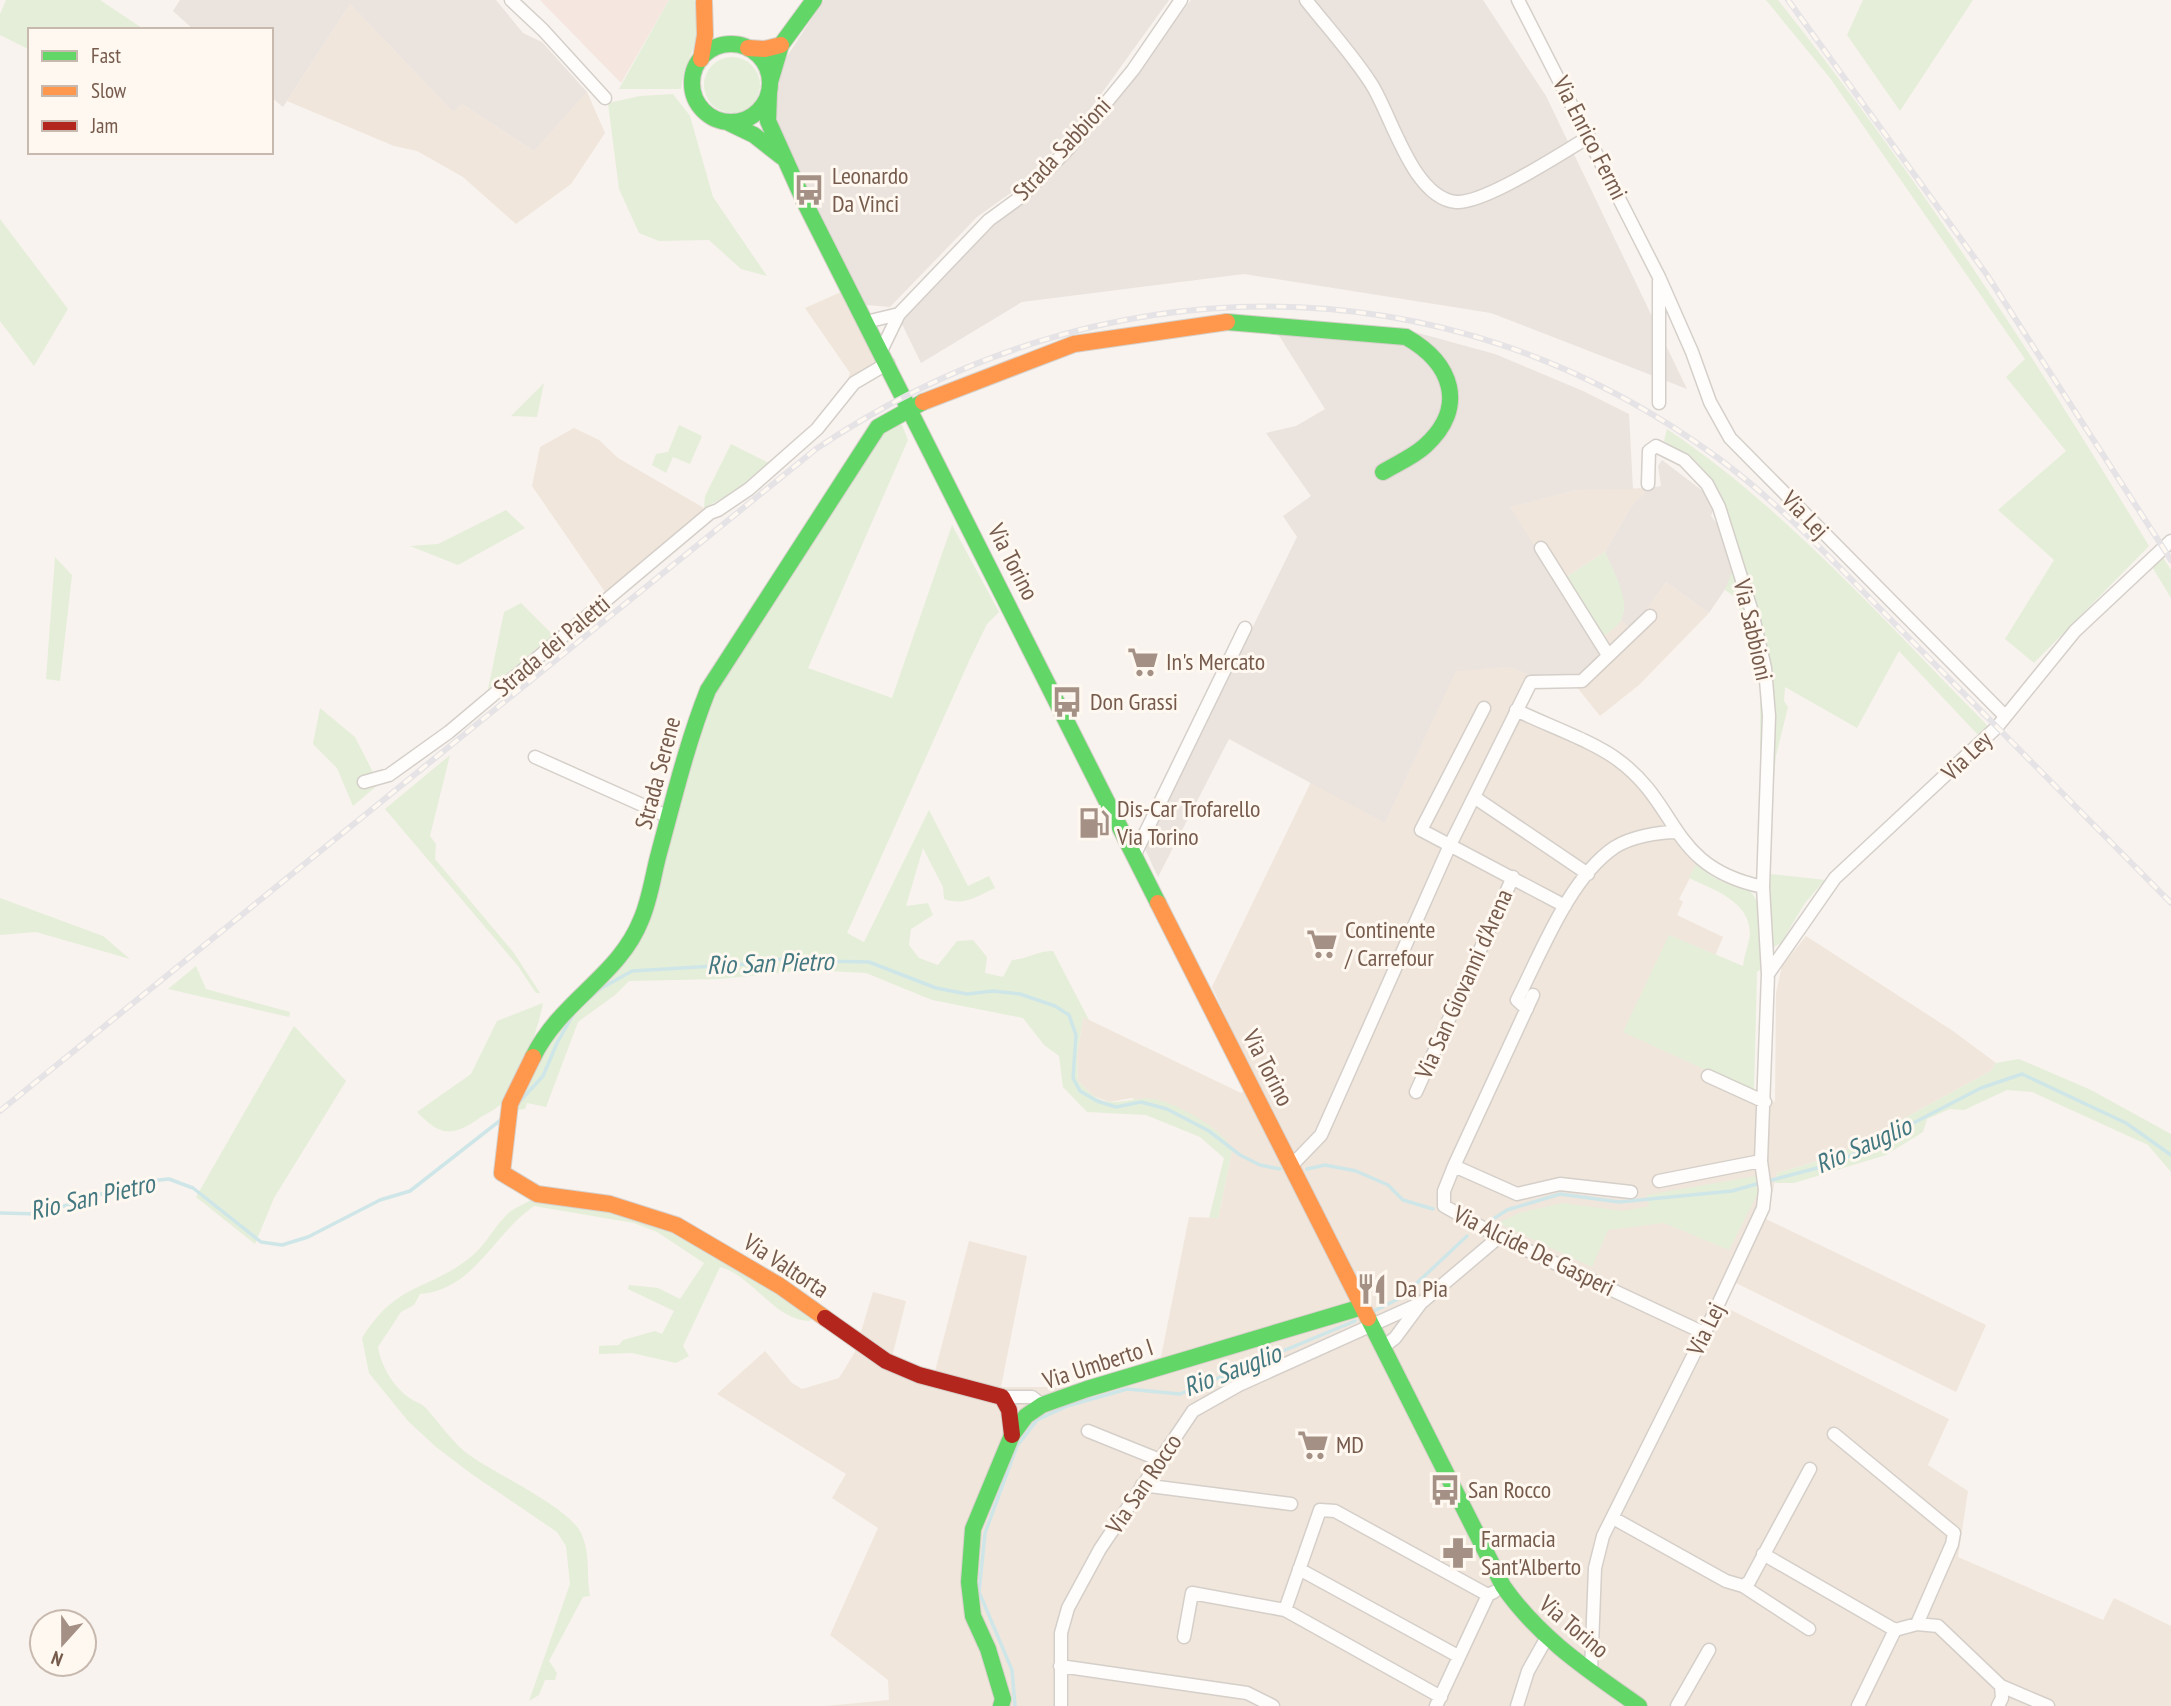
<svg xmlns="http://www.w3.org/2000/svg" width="2171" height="1706" font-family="'PT Sans Narrow',sans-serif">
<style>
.residential{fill:#f0e6dc}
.commercial{fill:#f5e6df}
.industrial{fill:#ebe3de}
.green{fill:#e5eed9}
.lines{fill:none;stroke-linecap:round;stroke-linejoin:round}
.stream{stroke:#cfe6e8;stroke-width:3.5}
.street-casing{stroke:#d5cfc9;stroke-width:15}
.fast-casing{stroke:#d7d0ca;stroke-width:18}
.slow-casing{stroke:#d7d0ca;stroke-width:18}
.jam-casing{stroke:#d7d0ca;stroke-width:18}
.street{stroke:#fefdfc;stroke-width:12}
.fast{stroke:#63d668;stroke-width:16}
.slow{stroke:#ff974d;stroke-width:16}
.jam{stroke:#b3261e;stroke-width:16}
.rail-casing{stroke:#e5e3e6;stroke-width:6}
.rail{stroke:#fef8f0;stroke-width:3.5;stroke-dasharray:10;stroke-linecap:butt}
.labels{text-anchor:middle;stroke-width:6;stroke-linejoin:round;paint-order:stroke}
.street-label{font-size:24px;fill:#765b4d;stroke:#fef8f0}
.poi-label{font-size:24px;fill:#765b4d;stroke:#fef8f0;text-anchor:start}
.water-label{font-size:26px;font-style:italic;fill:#447881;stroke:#fef8f0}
</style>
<rect width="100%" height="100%" fill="#f8f3ee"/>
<path class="residential" d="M350 4 453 112 462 104 534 151 587 92 605 133 571 184 516 224 463 177 417 151 394 146 287 101Z
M841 292 877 362 848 379 850 373 805 308Z
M574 428 599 440 618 458 704 508 696 519 605 592 532 486 540 447Z
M1650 488 1632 505 1605 552 1565 578 1602 638 1621 620 1632 630 1666 582 1709 613 1639 685 1600 716 1576 686 1538 685 1526 707 1529 712 1620 755 1702 855 1679 899 1683 902 1677 915 1723 937 1715 956 1669 935 1754 1092 1775 1102 1776 993 1782 966 1806 936 1953 1031 1996 1063 1991 1071 1835 1156 1777 1173 1766 1219 1986 1325 1956 1392 1734 1282 1723 1306 1949 1419 1928 1465 1968 1491 1958 1557 2103 1620 2114 1598 2171 1626V1706H826L889 1700 888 1680 830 1635 878 1528 832 1498 846 1474 717 1394 765 1351 792 1383 802 1389 839 1378 855 1352 873 1292 906 1301 892 1357 934 1375 969 1241 1027 1256 1001 1387H1069L1161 1357 1189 1217 1218 1218 1232 1151 1132 1098 1109 1102 1093 1096 1078 1081 1077 1057 1083 1017 1241 1093 1256 1082 1212 987 1311 782 1385 823 1456 670 1509 667 1532 676 1600 654 1509 507 1576 490Z"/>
<path class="commercial" d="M540 0H669L621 83Z"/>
<path class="industrial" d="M180 0H496L523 33 542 42 587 92 534 151 462 104 453 112 350 4 283 107 271 97V30H194L173 11Z
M824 0H1169L1078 126 1019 187 977 217 890 307 866 305 787 149 774 115 778 70Z
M1191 0H1483L1546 96 1687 389 1491 313 1244 274 1022 302 921 363 901 322 1109 106Z
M1268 318 1411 331 1495 354 1583 391 1629 414 1633 489 1576 490 1510 507 1601 654 1577 677 1532 676 1509 667 1456 671 1385 823 1229 739 1158 877 1144 847 1297 537 1283 516 1311 496 1266 433 1296 426 1325 409Z
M1662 460 1708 495 1715 505 1711 516 1724 533 1733 569 1730 582 1709 613 1666 582 1632 630 1621 620 1624 610 1619 584 1605 552 1632 505 1650 488 1661 486 1658 466Z"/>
<path class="green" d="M6 0H100L145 30H30V50L0 35V14Z
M669 0H694L696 3 699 36 684 71 681 89H619Z
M1766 0H1778C1915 172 2035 358 2149 546L2034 663 2005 639 2054 560 1998 510 2066 451 2006 377 2025 359 1830 78Z
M1863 0H1973L1900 111 1847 35Z
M704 85a28 28 0 1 1 56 0a28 28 0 1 1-56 0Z
M673 94 690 116 713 197 767 276 741 269 709 240 659 241 639 233 619 189 608 103 640 96Z
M0 219 68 309 34 366 0 321Z
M544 383 537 417 511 416Z
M896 424 902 425 908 440 808 668 892 698 952 525 999 612 987 624 970 659 847 933 864 942 929 810 968 886 989 876 995 888C976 897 964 906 944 899L943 887 923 848 906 906 928 903 933 915 911 929 909 945 919 958 938 965 957 941 973 940 987 957 985 973 1003 977 1012 960C1027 959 1037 951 1053 951L1089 1020 1083 1017 1077 1057 1078 1081C1087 1090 1096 1101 1109 1102 1124 1103 1138 1097 1153 1099 1174 1102 1227 1130 1232 1151L1218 1218H1209L1224 1158 1200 1137 1146 1115 1087 1112 1063 1087 1059 1056 1044 1045 1023 1018 932 1000 866 973 807 970 719 979 629 981 615 995 578 1022 546 1107 527 1103 525 1109 514 1110 549 1038 571 1010 623 961 703 708 867 446Z
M679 425 702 436 690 464 673 457 666 473 652 465 656 454 668 452Z
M1667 429C1789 511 1886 623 1989 727L1979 736 1899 651 1857 728 1785 687 1784 701 1788 707 1776 756 1771 807 1773 716 1712 482 1697 462 1664 441Z
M731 444 771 464 734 492 704 508 705 496Z
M506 510 525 528 458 565 410 546 438 544Z
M1605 552C1613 570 1630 599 1622 618 1619 626 1608 632 1602 638L1565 578Z
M2162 556 2171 570V598L2151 565Z
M55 557 72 575 60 681 46 679Z
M1733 569 1762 668 1765 762 1760 759V668L1735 597 1725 590Z
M521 603 553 635 488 689 504 612Z
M320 708 355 737 379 784 353 806 337 768 313 744Z
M450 755 430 836 436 844 435 859 514 953 540 993H536L518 966 385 809Z
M1696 864C1705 872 1716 880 1728 884 1733 886 1739 885 1744 887 1768 898 1760 948 1761 969L1757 972 1754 1092 1623 1032 1669 935 1743 966C1744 955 1749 944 1750 934 1750 901 1714 890 1689 878Z
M1770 874 1825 880 1805 903 1781 943 1774 947 1769 941Z
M0 898 103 936 130 959 36 932 0 935Z
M196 966 206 989 290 1012 289 1017 168 989Z
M543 1003C539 1026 519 1085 503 1102 498 1108 488 1113 481 1117 453 1137 441 1137 417 1112L471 1074 497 1021Z
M294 1026 346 1081 274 1198 255 1244 196 1197Z
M2019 1059 2091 1090 2171 1134V1172L2148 1145 2032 1092 2007 1090 1964 1110 1950 1109 1927 1119 1923 1132 1886 1155 1794 1183H1775L1777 1173 1835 1156 1991 1071 1996 1063Z
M1756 1176 1759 1191 1729 1250 1664 1223 1608 1230 1592 1267 1498 1223 1519 1213 1563 1203 1623 1211 1649 1206 1647 1195Z
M535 1198 593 1206 662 1226 815 1316 810 1321C775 1321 752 1275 720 1267L683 1346 689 1356 676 1363 632 1353 599 1354V1346L619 1345 623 1340 655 1331 662 1334 674 1311 628 1289 629 1285 658 1288 680 1299 704 1263 657 1232 634 1223 534 1206C493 1234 474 1290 420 1294L414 1305 401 1312 378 1347C381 1366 394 1388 411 1399 415 1402 421 1403 425 1407 438 1421 449 1438 464 1451 493 1474 566 1504 581 1533 591 1554 586 1575 590 1596L583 1597 549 1661 557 1673 555 1680H545L539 1695 529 1701 570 1584 566 1546 557 1532 473 1475 436 1447 408 1421 369 1373 362 1338C397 1281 428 1292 472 1256 487 1244 496 1223 511 1211 518 1206 528 1202 535 1198Z"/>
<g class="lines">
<path class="stream" d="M521 1100 543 1076 557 1043 575 1011 600 989 632 971 748 964 796 957 821 961 869 962 936 988 967 994 993 991 1020 994 1055 1006 1069 1015 1076 1035 1073 1078 1080 1091 1097 1101 1116 1107 1141 1102 1167 1109 1209 1131 1240 1155 1260 1165 1280 1169
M1307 1169 1325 1165 1356 1171 1388 1185 1403 1200 1433 1209
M1768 1181 1836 1163 1981 1088 2022 1074 2126 1123 2171 1155
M0 1213 39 1214 139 1182 169 1179 193 1188 261 1242 282 1245 308 1237 380 1200 410 1191 502 1119
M1490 1221 1507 1210 1560 1194 1619 1202 1732 1191 1760 1183
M1372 1312 1402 1297 1467 1236
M1015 1706 1012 1670 979 1592 985 1533 1017 1446 1037 1420 1067 1406 1127 1389 1180 1394 1355 1321"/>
<defs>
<path id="street" d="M511 0 543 30 605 98
M1306 0C1328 28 1353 55 1372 85 1392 117 1413 198 1456 202 1485 204 1561 153 1589 137
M1518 0 1659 277 1692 352 1710 402 1730 438 2005 716
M1659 281V403
M866 322 899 314
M881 351 899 314 989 220 1022 196 1068 149 1133 70 1181 0
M1541 548 1608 655
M1484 708 1421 830 1565 906
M1516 710C1546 725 1593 741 1618 760 1681 806 1668 867 1763 887
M535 757 669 817
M364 782 389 775 449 732 710 513 718 510 749 489 817 429 854 383 888 363
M1474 797 1588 874
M1135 854 1245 628
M1768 974 1835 878 1997 727 2075 631 2171 541
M1533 995 1454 1166 1444 1191V1206L1499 1237 1704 1333
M1527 1009 1517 1000C1541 953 1570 877 1615 847 1631 837 1658 832 1676 832
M1708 1076 1765 1102
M1416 1092 1513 877
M1292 1165 1321 1135 1450 845 1531 682 1582 681 1650 616
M1454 1166 1517 1194 1560 1184 1631 1192
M1659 1181 1761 1161
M1382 1348 1395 1338 1421 1303 1499 1237
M1002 1397H1032L1042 1405
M1088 1431 1160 1460
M1834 1434 1954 1533 1952 1544 1917 1624
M1142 1485 1291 1504
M1613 1518 1726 1581 1743 1586 1749 1582 1810 1469
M1763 1554 1895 1630 1917 1624 1938 1626 2001 1686 2002 1698 1998 1706
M1299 1569 1458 1656
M1743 1586 1809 1629
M1285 1610 1441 1697
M1184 1637 1192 1593 1285 1610 1320 1510 1335 1511 1488 1595
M1060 1666 1247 1693 1273 1706
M1591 1672 1595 1568 1603 1536 1708 1326 1763 1208 1765 1190 1761 1161 1768 974 1763 887 1769 716 1765 668 1752 612 1719 507 1707 484 1684 460 1656 446 1649 451 1648 484
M2001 1686 2048 1706
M1061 1706V1633L1068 1608 1100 1549 1193 1411 1239 1385 1421 1303
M1436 1706 1488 1595 1494 1592
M1517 1706 1528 1671 1546 1639
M1677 1706 1709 1650
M1858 1706 1895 1630"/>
<path id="fast" d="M692 83a39 39 0 1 1 78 0a39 39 0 1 1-78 0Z
M770 82 781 45 814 0
M769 93 768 121 804 201 1158 903
M727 122 754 135 782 157
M1227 322 1406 337C1452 363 1468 407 1425 446 1413 457 1396 464 1383 472
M533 1057C561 1000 619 976 641 920 650 900 653 875 659 853 674 798 687 743 708 690L878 427 923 402
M1368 1318 1503 1586C1539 1638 1588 1670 1639 1706
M1001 1706 1003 1699 988 1649 973 1616 969 1582 973 1529 1012 1435 1026 1416 1042 1405 1087 1389 1362 1307"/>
<path id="slow" d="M748 48 765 49 781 45
M701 59 705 35 704 2
M923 402 1074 344 1227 322
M1158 903 1368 1318
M533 1057 510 1104 502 1173 537 1194 610 1204 676 1225 780 1286 825 1318"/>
<path id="jam" d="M825 1318 886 1361 919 1375 1002 1397 1009 1410 1012 1435"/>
</defs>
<use href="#street" class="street-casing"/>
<use href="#fast" class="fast-casing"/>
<use href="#slow" class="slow-casing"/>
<use href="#jam" class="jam-casing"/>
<use href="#street" class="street"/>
<use href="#fast" class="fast"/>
<use href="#slow" class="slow"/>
<use href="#jam" class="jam"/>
<defs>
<path id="rail" d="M1788 0 1987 275 2171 560
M0 1111 816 449C1097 260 1442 255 1718 458 1787 509 1845 574 1905 634 1994 724 2082 813 2171 903"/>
</defs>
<use href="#rail" class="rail-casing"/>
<use href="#rail" class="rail"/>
</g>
<defs>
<symbol id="bus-bare" viewBox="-9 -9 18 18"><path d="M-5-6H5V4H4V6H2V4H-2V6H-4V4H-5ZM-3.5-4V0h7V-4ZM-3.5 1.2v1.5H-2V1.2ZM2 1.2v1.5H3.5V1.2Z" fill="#a49085" stroke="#fef8f0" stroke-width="2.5" paint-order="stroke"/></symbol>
<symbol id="supermarket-bare" viewBox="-9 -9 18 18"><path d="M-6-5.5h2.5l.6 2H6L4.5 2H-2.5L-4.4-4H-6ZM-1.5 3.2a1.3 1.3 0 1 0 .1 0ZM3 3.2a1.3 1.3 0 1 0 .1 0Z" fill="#a49085" stroke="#fef8f0" stroke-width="2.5" paint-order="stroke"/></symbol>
<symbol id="fuel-bare" viewBox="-9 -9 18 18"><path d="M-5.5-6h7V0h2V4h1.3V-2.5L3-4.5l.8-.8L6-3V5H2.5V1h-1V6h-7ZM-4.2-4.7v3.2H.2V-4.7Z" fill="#a49085" stroke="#fef8f0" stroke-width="2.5" paint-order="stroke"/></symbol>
<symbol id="restaurant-bare" viewBox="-9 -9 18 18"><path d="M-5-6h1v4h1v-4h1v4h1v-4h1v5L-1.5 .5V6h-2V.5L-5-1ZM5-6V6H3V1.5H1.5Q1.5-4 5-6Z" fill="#a49085" stroke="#fef8f0" stroke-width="2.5" paint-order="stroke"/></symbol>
<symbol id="pharmacy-bare" viewBox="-9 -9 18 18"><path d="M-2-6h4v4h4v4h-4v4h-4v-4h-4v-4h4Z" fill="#a49085" stroke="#fef8f0" stroke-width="2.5" paint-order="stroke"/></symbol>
</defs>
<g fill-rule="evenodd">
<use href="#bus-bare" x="787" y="168" width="44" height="44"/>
<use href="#supermarket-bare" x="1121" y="640" width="44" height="44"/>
<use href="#bus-bare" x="1045" y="680" width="44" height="44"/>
<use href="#fuel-bare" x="1072" y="801" width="44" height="44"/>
<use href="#supermarket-bare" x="1300" y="922" width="44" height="44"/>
<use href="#restaurant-bare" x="1350" y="1267" width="44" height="44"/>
<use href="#supermarket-bare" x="1291" y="1423" width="44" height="44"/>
<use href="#bus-bare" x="1423" y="1468" width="44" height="44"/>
<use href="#pharmacy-bare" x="1436" y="1531" width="44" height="44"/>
</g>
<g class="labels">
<g class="street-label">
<text transform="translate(1590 138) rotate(63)" y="8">Via Enrico Fermi</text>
<text transform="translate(1062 149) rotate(-47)" y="8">Strada Sabbioni</text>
<text transform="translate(1805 515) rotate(46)" y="8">Via Lej</text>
<text transform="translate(1013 562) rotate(63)" y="8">Via Torino</text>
<text transform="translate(1753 630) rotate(77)" y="8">Via Sabbioni</text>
<text transform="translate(552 646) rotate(-40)" y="8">Strada dei Paletti</text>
<text transform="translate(1967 756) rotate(-44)" y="8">Via Ley</text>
<text transform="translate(658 773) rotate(-75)" y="8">Strada Serene</text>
<text transform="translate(1464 984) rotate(-66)" y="8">Via San Giovanni d'Arena</text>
<text transform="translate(1268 1068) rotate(63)" y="8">Via Torino</text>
<text transform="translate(1534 1251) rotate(26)" y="8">Via Alcide De Gasperi</text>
<text transform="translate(786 1266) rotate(33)" y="8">Via Valtorta</text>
<text transform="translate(1706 1329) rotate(-64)" y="8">Via Lej</text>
<text transform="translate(1098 1364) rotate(-18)" y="8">Via Umberto I</text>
<text transform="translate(1144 1484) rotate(-56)" y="8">Via San Rocco</text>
<text transform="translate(1574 1627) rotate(40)" y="8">Via Torino</text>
</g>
<g class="poi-label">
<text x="832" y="184">Leonardo<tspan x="832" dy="28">Da Vinci</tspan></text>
<text x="1166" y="670">In's Mercato</text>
<text x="1090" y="710">Don Grassi</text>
<text x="1117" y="817">Dis-Car Trofarello<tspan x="1117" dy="28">Via Torino</tspan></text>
<text x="1345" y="938">Continente<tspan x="1345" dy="28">/ Carrefour</tspan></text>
<text x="1395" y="1297">Da Pia</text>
<text x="1336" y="1453">MD</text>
<text x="1468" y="1498">San Rocco</text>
<text x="1481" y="1547">Farmacia<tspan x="1481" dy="28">Sant'Alberto</tspan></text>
</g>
<g class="water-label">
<text transform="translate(770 963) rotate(-2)" y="9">Rio San Pietro</text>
<text transform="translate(1863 1145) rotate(-24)" y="9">Rio Sauglio</text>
<text transform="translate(92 1197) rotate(-13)" y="9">Rio San Pietro</text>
<text transform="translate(1232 1370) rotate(-21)" y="9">Rio Sauglio</text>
</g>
</g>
<rect x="28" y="28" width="245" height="126" fill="#fef8f0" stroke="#c8b9af" stroke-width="2"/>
<rect x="42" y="51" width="35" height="10" fill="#63d668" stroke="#c8b9af" stroke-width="2"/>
<text x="91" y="63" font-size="21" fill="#765b4d">Fast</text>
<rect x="42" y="86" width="35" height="10" fill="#ff974d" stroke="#c8b9af" stroke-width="2"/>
<text x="91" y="98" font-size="21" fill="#765b4d">Slow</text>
<rect x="42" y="121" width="35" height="10" fill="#b3261e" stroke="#c8b9af" stroke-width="2"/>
<text x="91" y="133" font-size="21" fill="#765b4d">Jam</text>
<g transform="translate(63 1643) rotate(201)"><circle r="33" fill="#fef8f0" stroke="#c8b9af" stroke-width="2"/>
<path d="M0-5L12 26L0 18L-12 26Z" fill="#a49085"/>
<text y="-10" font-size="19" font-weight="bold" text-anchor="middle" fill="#765b4d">N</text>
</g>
</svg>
